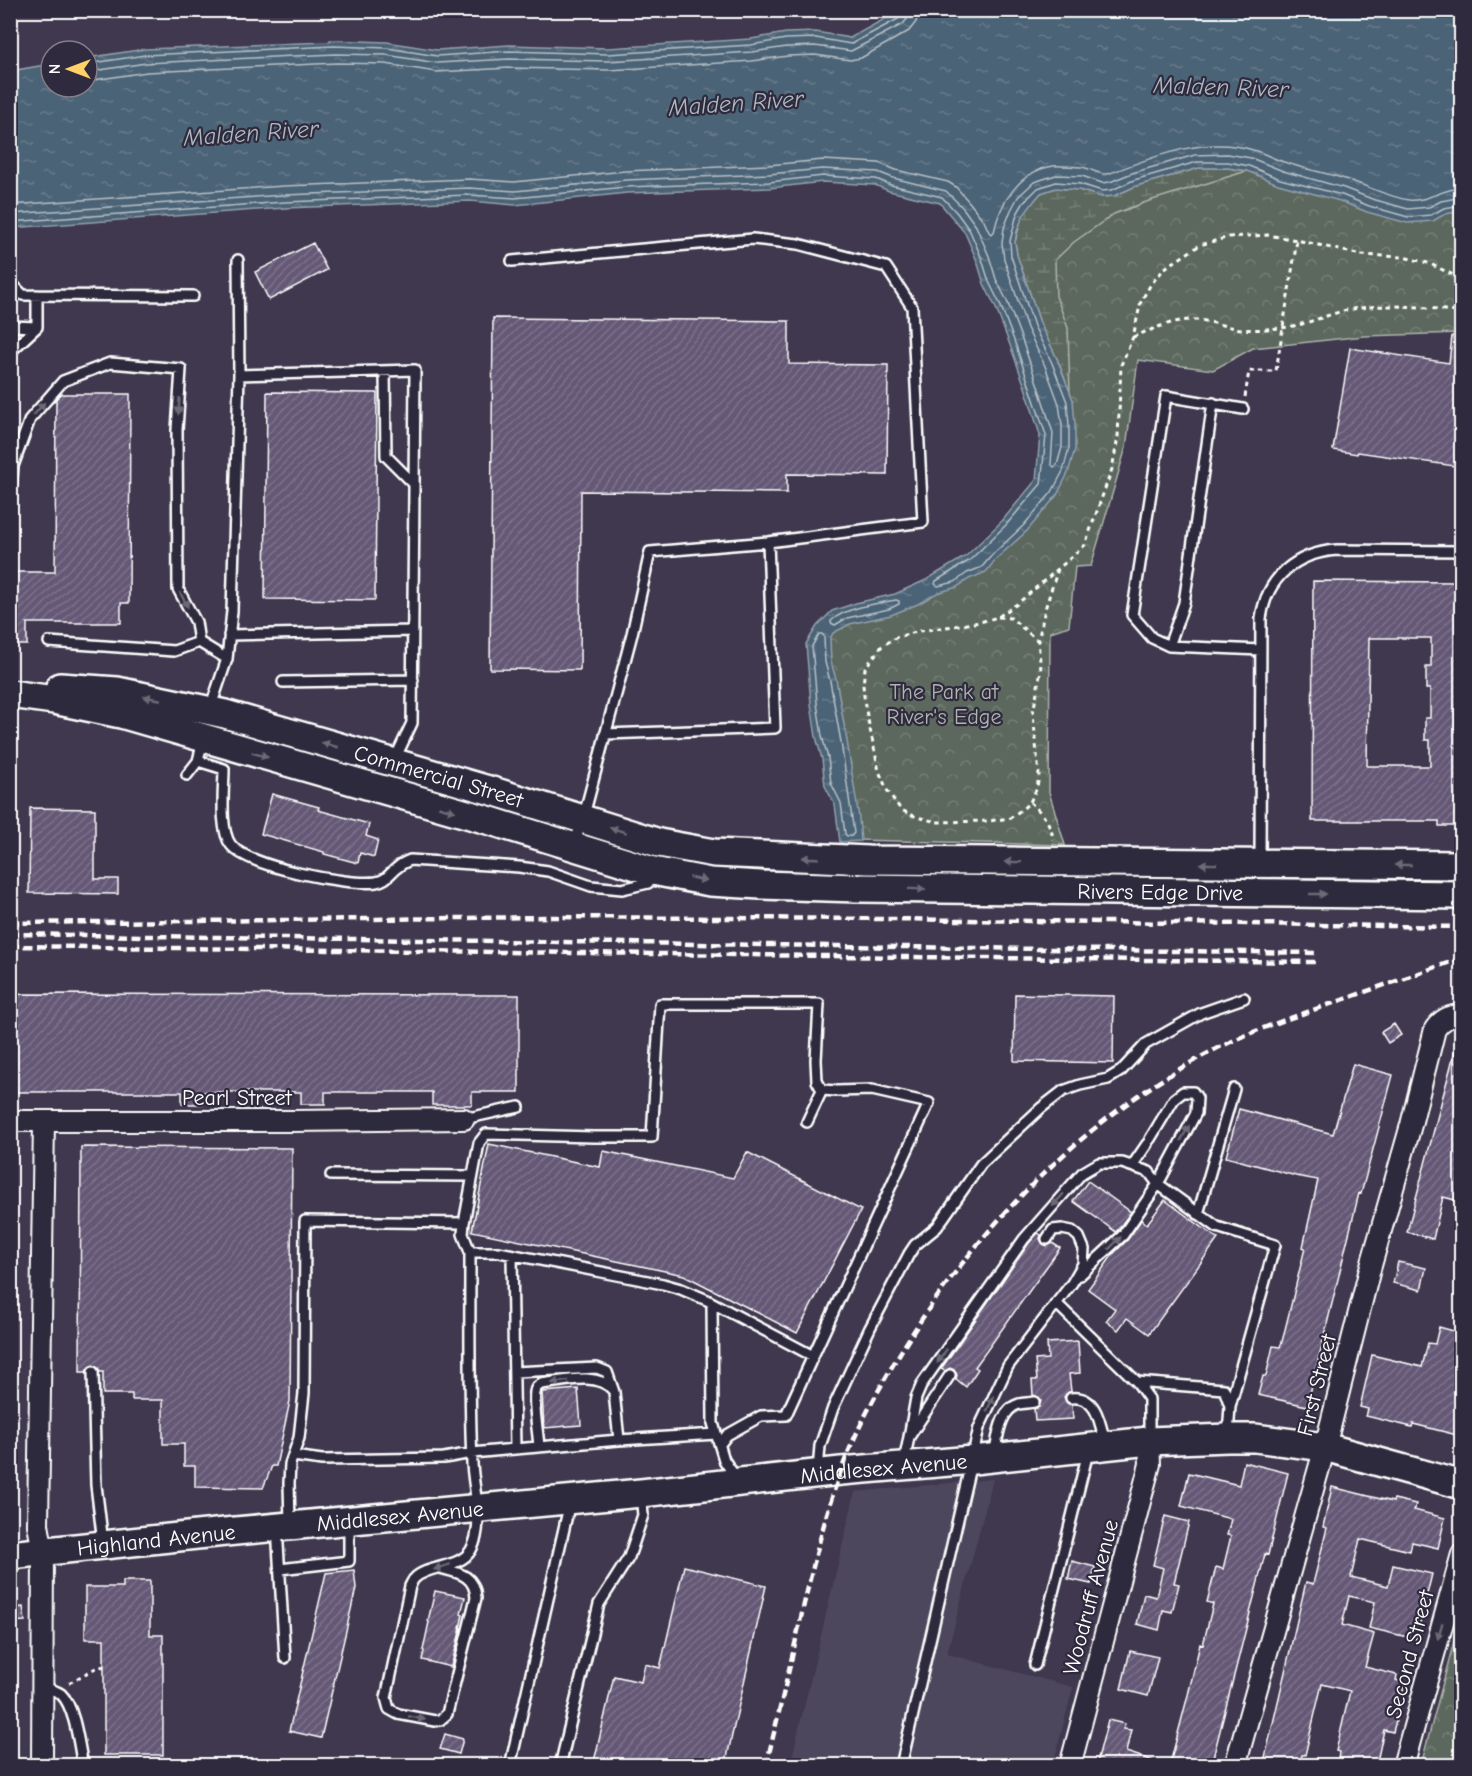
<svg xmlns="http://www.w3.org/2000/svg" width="1472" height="1776" font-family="'Comic Neue',sans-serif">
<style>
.built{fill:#4e465d}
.forest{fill:url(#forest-crowns);stroke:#aeb4ae;stroke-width:1.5}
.wetland{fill:url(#wetland-marsh);stroke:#aeb4ae;stroke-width:1.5}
.water{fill:url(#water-ripples);stroke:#94a1ad;stroke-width:1.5}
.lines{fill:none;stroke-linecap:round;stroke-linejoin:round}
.shore{stroke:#b7c1c8;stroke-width:1.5}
.building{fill:url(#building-hatch);stroke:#fff;stroke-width:1.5;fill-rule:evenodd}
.lane-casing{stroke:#fff;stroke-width:14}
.street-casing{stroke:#fff;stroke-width:24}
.secondary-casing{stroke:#fff;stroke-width:32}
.path{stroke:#fff;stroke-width:3;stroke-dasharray:4.5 4.5;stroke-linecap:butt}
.lane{stroke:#2f2a3d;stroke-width:9}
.street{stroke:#2f2a3d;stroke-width:20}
.secondary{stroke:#2f2a3d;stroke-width:27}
.rail{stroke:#fff;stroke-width:4.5;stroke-dasharray:9 4.5;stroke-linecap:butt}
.oneway{fill:#6d6a77}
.labels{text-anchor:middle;stroke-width:4.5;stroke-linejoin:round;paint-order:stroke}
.park-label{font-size:22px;fill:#aeb4ae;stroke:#2f2a3d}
.street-label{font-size:22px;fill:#fff;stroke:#2f2a3d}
.water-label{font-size:24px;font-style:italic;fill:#aeb9c1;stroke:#2f2a3d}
</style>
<defs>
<pattern id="forest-crowns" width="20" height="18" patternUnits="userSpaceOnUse" patternTransform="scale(1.5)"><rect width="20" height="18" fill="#5c685d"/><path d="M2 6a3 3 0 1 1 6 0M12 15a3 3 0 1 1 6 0" fill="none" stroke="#747f75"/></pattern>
<pattern id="wetland-marsh" width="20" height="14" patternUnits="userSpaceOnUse" patternTransform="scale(1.5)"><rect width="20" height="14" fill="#5c685d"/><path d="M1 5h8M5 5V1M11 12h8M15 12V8" fill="none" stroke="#747f75"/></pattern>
<pattern id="water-ripples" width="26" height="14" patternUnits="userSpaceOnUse" patternTransform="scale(1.5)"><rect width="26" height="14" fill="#4c6376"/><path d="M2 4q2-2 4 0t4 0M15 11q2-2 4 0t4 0" fill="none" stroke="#677a8b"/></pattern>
<pattern id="building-hatch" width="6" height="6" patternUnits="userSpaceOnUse" patternTransform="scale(1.5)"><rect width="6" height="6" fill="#655976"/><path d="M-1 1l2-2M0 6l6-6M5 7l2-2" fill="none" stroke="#7c728b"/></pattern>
</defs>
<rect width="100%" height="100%" fill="#3f384e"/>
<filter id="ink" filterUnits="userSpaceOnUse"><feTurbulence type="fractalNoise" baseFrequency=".0167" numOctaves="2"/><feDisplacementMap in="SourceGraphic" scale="12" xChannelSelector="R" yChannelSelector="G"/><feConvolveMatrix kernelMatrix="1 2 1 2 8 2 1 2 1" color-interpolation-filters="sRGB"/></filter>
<g filter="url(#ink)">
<path class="built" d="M993 1479 947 1654 1073 1687 1053 1765 790 1766 855 1492Z"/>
<path class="forest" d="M1199 163 1461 205V333L1364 336 1253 348 1213 370 1138 360 1126 447 1091 566 1075 567 1069 626 1050 632 1049 792 1065 845 856 840 826 629 894 609 1053 493 1023 204Z
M1461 1615V1765H1421Z"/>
<path class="wetland" d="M1199 168H1228L1247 171 1149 201 1114 214 1074 242 1055 260 1056 296 1068 328 1070 395 1058 361 1040 323 1017 255 1015 242 1022 216 1029 206 1041 193 1049 190 1056 188 1079 190 1102 197 1114 196 1136 186Z"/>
<path class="water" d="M899 11H1461L1462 211 1445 214 1433 221 1407 223 1367 212 1340 201 1278 184 1247 171 1228 168H1199L1136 186 1114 196 1102 197 1079 190 1056 188 1041 193 1035 200 1023 216 1017 231 1015 242 1017 255 1040 323 1058 361 1073 400 1075 424V449L1068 473 1057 495 1027 531 996 559 986 572 969 579 957 587 937 593 918 604 891 615 850 624 833 633 830 639 831 662 836 679 847 741 859 818 861 841 840 842 835 805 825 786 822 759 816 737 811 704 806 644 817 626 832 611 856 603 895 594 926 580 966 556 1002 521 1036 480 1040 435 1025 387 1010 345 995 306 984 284 977 261 965 233 940 203 889 191 875 185 823 182 770 188 627 193 515 205 470 201 285 208 11 228V71L51 64V87H87V58L145 49 329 42 330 40 387 42 437 50 509 45 608 48 751 39 786 33 816 32 850 38Z"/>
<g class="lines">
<path class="shore" d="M87 64 145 55 334 46 387 48 437 56 509 51 608 54 751 45 786 39 816 38 851 44 898 19 901 15 902 10
M87 72 146 63 335 54 386 55 437 63 509 59 608 61 752 52 787 47 815 46 851 51 903 24 908 18 910 10
M87 81 147 72 337 63 385 64 437 72 509 68 609 70 752 61 788 56 815 55 850 60 861 58 909 31 916 22 919 10
M10 205 284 186 469 179 514 182 625 171 768 165 823 160 879 163 896 170 948 182 956 187 970 203 984 221 989 232 991 234 994 232C1000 202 1020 171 1053 166 1061 165 1072 167 1081 167 1090 168 1098 175 1108 174 1153 157 1204 135 1253 150 1265 153 1275 160 1287 163 1307 170 1328 173 1348 180 1368 186 1388 197 1409 200 1428 202 1443 188 1462 188
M10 214 284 195 469 188 515 191 626 180 769 174 822 169 878 172 893 178 946 191 963 208 976 226 989 256 996 279 1007 301 1022 340 1037 383 1053 433 1051 464 1054 467 1057 465 1062 447V425L1059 404 1045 366 1027 328 1004 259 1002 243 1004 228 1011 210 1018 197 1034 182 1056 175 1082 176 1102 183 1110 182 1132 173 1195 155 1228 154 1251 158 1283 171 1344 188 1372 199 1408 209 1429 207 1441 201 1462 197
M10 222 285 202 469 195 515 198 626 187 769 182 823 176 876 179 891 185 942 197 957 213 970 231 982 259 989 282 1000 304 1015 343 1046 435 1041 484 1006 525 970 560 936 581 935 584 938 586 955 582 967 573 982 567 992 555 1023 526 1052 492 1063 471 1069 448V425L1067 402 1052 363 1034 326 1011 256 1010 241 1017 214 1024 202 1038 188 1056 182 1080 184 1102 191 1112 190 1134 180 1197 162H1228L1249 166 1280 179 1342 195 1369 206 1408 217 1431 215 1444 208 1462 205
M896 600 899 601V604L889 609 847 618 835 625 831 623V621C844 608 878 603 896 600Z
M819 634H822L824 636 825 662 830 681 841 742 854 833 851 836H847L845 834 841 803 831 783 828 758 822 736 817 703 812 646Z"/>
</g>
<path class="building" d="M313 243 327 270 269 300 255 272Z
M493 318 789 321V364L888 365 887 475 787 474V493L581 491 580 670 490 669Z
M1452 336H1461V467L1358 452 1357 454 1333 450 1350 348 1449 363Z
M267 392 377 393 375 600 265 599Z
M61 394H130L129 603H121V623H27V645H10V572H55L56 399Z
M1313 581 1460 582V591H1461V820H1457V826H1439V821H1312ZM1369 638H1431V667H1426V689H1430V718H1425V740H1430V766H1367Z
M272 794 319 807 318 810 369 824 366 836 378 840 374 857 360 853 358 863 324 854V852L261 834Z
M30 808 95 809V879H118V894L29 893Z
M10 994 519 995V1092H472V1105H432V1092H325V1104H301V1092H204V1104H182V1092H10Z
M1015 994 1114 996 1113 1063 1014 1061Z
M1394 1024 1401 1035 1388 1043 1381 1032Z
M1457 1043 1461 1044V1191L1459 1201 1443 1197 1433 1239 1407 1232Z
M1353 1064 1393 1075 1361 1194 1359 1193 1307 1406 1258 1395 1263 1376H1266L1273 1346 1280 1347 1282 1342 1305 1248 1303 1247 1318 1180 1296 1176 1226 1157 1239 1109 1333 1134Z
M489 1144 600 1167 603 1151 733 1178 747 1152 861 1210 797 1333 684 1275 472 1231Z
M81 1147 292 1148 290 1401 276 1466H272L263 1488 195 1487V1466H184V1444H163V1400H132V1394H103V1372H100L98 1368 93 1365 89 1367 86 1372H80Z
M1088 1181 1131 1212 1116 1232 1073 1201Z
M1165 1200 1218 1239 1149 1334 1127 1318 1118 1330 1106 1321 1115 1309 1088 1289 1114 1253 1128 1239 1141 1220 1147 1224Z
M1038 1233 1041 1235 1040 1239 1043 1244 1047 1246 1052 1243 1060 1248 975 1367 978 1369 966 1387 956 1379 957 1375 954 1370 950 1368 945 1371 941 1369 1029 1243Z
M1398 1262 1426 1268 1421 1290 1393 1283Z
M1439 1327 1461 1333V1436L1413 1424 1412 1427 1366 1416 1368 1409 1360 1407 1372 1355 1422 1367 1428 1343 1435 1344Z
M1078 1341 1080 1373 1069 1374 1071 1391 1066 1394 1064 1397 1067 1403 1072 1405 1073 1419 1035 1421 1034 1409 1039 1407 1041 1401 1039 1397 1033 1395 1032 1380H1037L1035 1360 1048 1359 1047 1343Z
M578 1389 581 1425 544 1428 542 1392Z
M1244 1462 1288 1473 1268 1555 1265 1554 1212 1762 1209 1761 1207 1766H1196L1171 1760 1188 1695 1200 1644 1203 1645 1213 1604 1207 1602 1216 1567 1223 1569 1231 1536 1227 1535 1231 1519 1181 1506 1189 1473 1239 1485Z
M1332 1487 1393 1502 1394 1499 1416 1504 1414 1510 1445 1518 1438 1548 1412 1542 1410 1551 1360 1539 1351 1577 1388 1586 1393 1565 1432 1574 1416 1639 1369 1628 1375 1602 1349 1596 1342 1625 1374 1634 1365 1667 1397 1675 1396 1680 1405 1683 1393 1732 1384 1730 1376 1766H1360L1338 1760 1339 1752 1336 1751 1350 1691 1322 1684 1305 1755H1302L1299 1766H1263L1306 1582 1313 1584 1327 1528 1323 1527Z
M1165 1516 1189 1522 1174 1583 1179 1584 1172 1612 1163 1610 1159 1630 1137 1624 1144 1594 1156 1597 1163 1568 1153 1565Z
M1072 1561 1095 1567 1091 1584 1068 1579Z
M684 1566 766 1586 725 1766H593L614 1676 641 1682 645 1664 660 1668Z
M354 1570 356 1588 321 1738 289 1731 326 1573Z
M123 1581H150V1635H163V1755H104V1639H85V1587H123Z
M435 1591 465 1597 461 1614 463 1615 460 1628H461L451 1667 422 1660 424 1651 423 1650 429 1622 428 1621Z
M23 1607 25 1621 10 1622V1608Z
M1130 1651 1158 1657 1148 1696 1121 1689Z
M1108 1720 1125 1724 1123 1729 1131 1730 1126 1752 1160 1763 1159 1766H1096Z
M445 1734 463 1739 459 1754 440 1749Z"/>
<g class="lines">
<defs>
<path id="lane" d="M238 260 239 375
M512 261 753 239 798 244 886 267 912 307 923 522 768 542 650 552 632 634 583 819 574 844
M10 282 23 295 193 296
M10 326 37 327 10 352
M37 327V295
M385 371 386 456 414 484
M1243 409 1166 396 1132 615 1152 638 1169 646 1261 650
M10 503 13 466 30 419 63 381 110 363 181 369 177 430 178 589 196 622 199 642 227 659
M229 635 413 631
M49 642 174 651 199 642
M1169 646 1184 603 1213 403
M283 682 413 680
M210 709 227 659 232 611 239 375 415 370 412 723 394 761
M605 734 775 728 768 542
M198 761 224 769C224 788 219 830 231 845 248 867 348 886 376 882 388 880 389 873 398 867 401 864 406 862 410 860L519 867 548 871 591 886 622 889 648 883 655 877
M187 775 198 761 203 740
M1260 862 1261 618C1267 577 1296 553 1337 550L1462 551
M464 1119 519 1107
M807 1122 822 1090
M1150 1139 1174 1099 1183 1092H1193L1197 1098 1196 1113 1158 1184 1217 1227 1275 1245 1230 1406
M1132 1166 1147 1144
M331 1175 472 1176
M1198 1214 1234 1089
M470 1252H499L663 1284 681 1289 707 1300 813 1356
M512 1255 515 1449
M712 1303 713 1423 724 1460 732 1472 738 1476
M1056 1303 1137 1382 1149 1399V1438
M93 1372 96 1485 103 1543
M514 1372 597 1368 607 1372 614 1392 619 1440
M1137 1382 1224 1389 1230 1406 1228 1435
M1071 1398C1097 1395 1100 1423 1105 1443
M909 1437 916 1398 922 1384 1024 1239 1082 1173 1099 1163H1122L1149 1172 1158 1184 1123 1235 1080 1275
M539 1447C538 1431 533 1406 535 1392 536 1387 537 1387 541 1384 562 1382 597 1371 613 1390
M994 1455C998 1438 999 1410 1019 1404 1024 1403 1029 1403 1034 1402
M293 1456 322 1460 444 1458 472 1453 515 1449 619 1440 716 1434
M904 1462 909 1437 950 1375
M818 1471 820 1446 833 1408 870 1328 909 1254 915 1245 937 1227 981 1164 1041 1108 1063 1091 1080 1085 1108 1079 1121 1071 1146 1044 1201 1013 1244 998
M290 1524 289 1483 290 1464 299 1438 304 1393 305 1221 464 1223
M277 1528 285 1658
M440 1568C459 1573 475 1575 476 1598L447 1714 440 1720 435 1721 398 1714 389 1709 386 1698 410 1586C412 1583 412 1580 415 1578 427 1565 460 1569 471 1550 485 1526 473 1489 472 1463 469 1393 470 1322 470 1252L463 1234 464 1223 479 1143 486 1134 593 1137H652L660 1004H819L816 1060 817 1081 822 1090 837 1091 872 1090 929 1103 786 1415 761 1416 727 1435 720 1444
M280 1569 349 1561V1523
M1035 1665 1088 1452
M43 1688C49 1689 56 1690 61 1694 75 1707 79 1746 83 1766
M510 1766 570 1502
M560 1766 599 1604 629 1557 643 1515 641 1495
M901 1766 979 1428 1008 1366 1072 1283 1083 1264 1084 1249 1079 1237 1072 1231 1062 1229 1053 1230 1047 1239"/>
<path id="street" d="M10 1121H293L464 1119
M42 1766 43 1552 38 1525 44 1121
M1070 1766 1150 1464 1149 1441
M1235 1766 1325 1447 1370 1269 1411 1125 1435 1029C1442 1019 1450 1015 1462 1015
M1403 1766 1462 1554"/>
<g id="secondary">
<path id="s1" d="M60 687 117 691 225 714 499 793 659 843 714 853 868 860 1462 865"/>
<path id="s2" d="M10 694 54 700 121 714 491 821 653 871 710 882 761 885 858 888 1462 895"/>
<path id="s3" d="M10 1555 225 1532 641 1493 841 1471 973 1460 1149 1441 1228 1438H1255L1325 1447 1462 1485"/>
</g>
</defs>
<use href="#lane" class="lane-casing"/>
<use href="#street" class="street-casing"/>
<use href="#secondary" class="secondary-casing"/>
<path class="path" d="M1133 337C1151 330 1169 321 1189 320 1205 319 1219 325 1235 328 1249 331 1266 329 1280 328 1304 326 1325 315 1347 310 1384 303 1425 306 1462 313
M1245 397 1249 371H1276L1297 240
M1058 569 1045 609 1038 641 1041 670 1033 713 1039 775 1037 788 1030 802 1021 810 1010 818 989 821 937 822 917 817 901 810 887 790 879 771 865 706 863 685 865 668 882 646 897 637 920 631 980 622 998 617 1017 604 1058 569 1085 545 1112 469 1118 437 1121 365 1133 337 1141 301 1151 284 1165 268 1200 245 1229 237 1268 235 1297 240 1361 255 1403 257 1428 263 1462 279
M998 617 1011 618 1038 641
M1030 802C1042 813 1052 824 1053 840
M69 1683 99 1666 104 1667"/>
<use href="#lane" class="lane"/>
<use href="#street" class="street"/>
<use href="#secondary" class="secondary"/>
<path class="rail" d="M10 923 551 917 891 919 1462 927
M10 934 1317 953
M10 946 1316 962
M766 1766C779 1712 792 1658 804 1604 815 1559 825 1514 841 1471 855 1432 876 1394 897 1358 973 1232 1082 1118 1214 1050 1255 1029 1299 1015 1342 1000 1382 986 1422 972 1462 958"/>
</g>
<defs><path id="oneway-solid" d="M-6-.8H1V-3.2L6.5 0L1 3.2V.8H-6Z" transform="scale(1.5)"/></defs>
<g class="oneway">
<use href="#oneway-solid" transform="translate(179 406) rotate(94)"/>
<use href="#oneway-solid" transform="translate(39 409) rotate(-49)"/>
<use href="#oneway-solid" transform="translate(184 600) rotate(62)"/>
<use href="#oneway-solid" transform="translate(152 698) rotate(-169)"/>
<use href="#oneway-solid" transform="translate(330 745) rotate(-164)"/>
<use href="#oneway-solid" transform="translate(260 755) rotate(16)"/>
<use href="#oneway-solid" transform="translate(447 809) rotate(16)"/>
<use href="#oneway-solid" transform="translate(618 830) rotate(-163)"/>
<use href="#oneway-solid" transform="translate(810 858) rotate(-178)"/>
<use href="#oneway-solid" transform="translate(1013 862) rotate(-179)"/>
<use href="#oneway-solid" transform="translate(1208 864) rotate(-179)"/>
<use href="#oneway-solid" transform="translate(1403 865) rotate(-180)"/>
<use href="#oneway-solid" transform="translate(698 879) rotate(10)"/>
<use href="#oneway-solid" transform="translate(917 889) rotate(1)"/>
<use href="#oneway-solid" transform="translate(1318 894)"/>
<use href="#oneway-solid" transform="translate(1185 1133) rotate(-61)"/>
<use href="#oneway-solid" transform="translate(1058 1200) rotate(131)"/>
<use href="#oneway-solid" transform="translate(1115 1243) rotate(-45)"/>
<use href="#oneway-solid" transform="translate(942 1356) rotate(125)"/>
<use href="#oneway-solid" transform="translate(560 1382) rotate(174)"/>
<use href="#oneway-solid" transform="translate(990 1404) rotate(-66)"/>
<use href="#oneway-solid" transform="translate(442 1567) rotate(162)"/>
<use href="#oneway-solid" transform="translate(1440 1631) rotate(106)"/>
<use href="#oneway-solid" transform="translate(417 1718) rotate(12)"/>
</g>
</g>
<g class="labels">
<g class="park-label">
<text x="944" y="699">The Park at<tspan x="944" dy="25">River's Edge</tspan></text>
</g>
<g class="street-label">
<text dy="8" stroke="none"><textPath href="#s1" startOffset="390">Commercial Street</textPath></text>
<text dy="8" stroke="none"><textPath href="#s2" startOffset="1176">Rivers Edge Drive</textPath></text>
<text x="237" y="1105">Pearl Street</text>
<text transform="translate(1316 1385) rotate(-76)" y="8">First Street</text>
<text dy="8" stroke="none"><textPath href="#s3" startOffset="878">Middlesex Avenue</textPath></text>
<text dy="8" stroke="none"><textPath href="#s3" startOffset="392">Middlesex Avenue</textPath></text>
<text dy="8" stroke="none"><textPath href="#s3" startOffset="147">Highland Avenue</textPath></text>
<text transform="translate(1090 1597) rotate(-75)" y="8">Woodruff Avenue</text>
<text transform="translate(1409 1654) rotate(-75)" y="8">Second Street</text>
</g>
<g class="water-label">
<text transform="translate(1221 87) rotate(2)" y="8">Malden River</text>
<text transform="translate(736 103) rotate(-4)" y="8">Malden River</text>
<text transform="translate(251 133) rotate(-4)" y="8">Malden River</text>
</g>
</g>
<rect width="1472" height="1776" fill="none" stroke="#2f2a3d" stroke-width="36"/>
<rect x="18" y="18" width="1436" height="1740" fill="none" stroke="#fff" stroke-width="2" filter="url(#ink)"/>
<g transform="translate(69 69) rotate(270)"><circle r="28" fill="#2f2a3d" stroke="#827f8b" stroke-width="1.5"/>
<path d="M0-4.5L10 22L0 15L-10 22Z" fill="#ffd166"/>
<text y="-9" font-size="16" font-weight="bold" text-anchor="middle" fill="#ffffff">N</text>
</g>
</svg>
